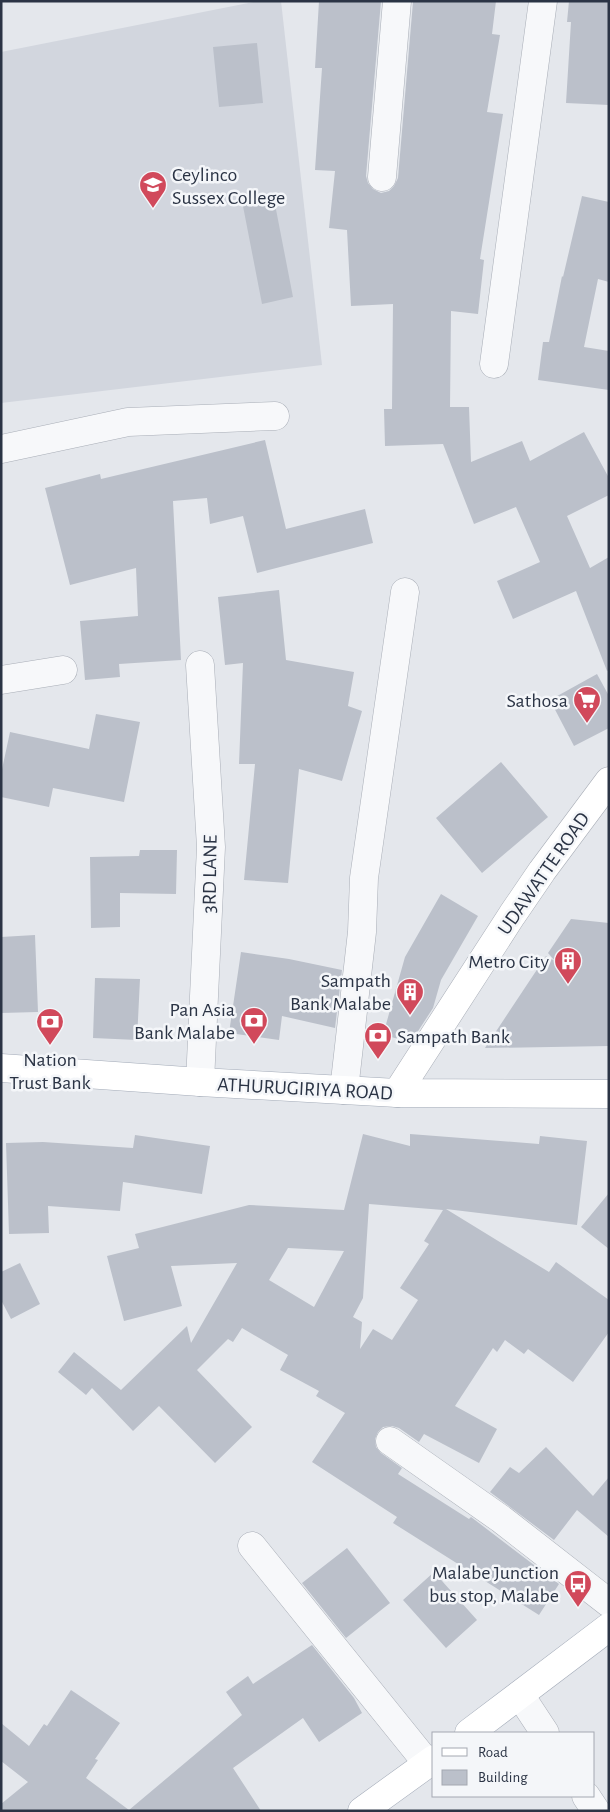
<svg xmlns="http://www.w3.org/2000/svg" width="610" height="1812" font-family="'Alegreya Sans',sans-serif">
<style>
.built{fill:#d2d6de}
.building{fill:#bbc0ca;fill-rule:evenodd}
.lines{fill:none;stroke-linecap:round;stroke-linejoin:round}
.street-casing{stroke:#a9aeb7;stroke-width:29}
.secondary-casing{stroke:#a9aeb7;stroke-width:29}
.primary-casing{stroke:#a3abb8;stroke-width:29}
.street{stroke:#f7f8fa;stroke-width:28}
.secondary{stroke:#fff;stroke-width:28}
.primary{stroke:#fff;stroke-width:28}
.labels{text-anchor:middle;stroke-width:5;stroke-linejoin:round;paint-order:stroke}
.poi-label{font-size:20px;fill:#2b3445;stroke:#f4f6f9;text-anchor:end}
.street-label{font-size:20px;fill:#2b3445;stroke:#f4f6f9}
</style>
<rect width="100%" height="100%" fill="#e4e7ec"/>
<path class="built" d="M258 1H281L322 365 1 403V52Z"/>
<path class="building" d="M319 1H381L366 176 368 183 373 189 381 193 389 191 394 186 398 178 413 2 496 1 492 34 500 35 487 112 503 114 480 259 484 260 478 314 451 311 450 407H469L471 462 522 441 530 461 584 432 609 478V495L567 516 590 568 609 557V670L607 671 576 591 513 619 497 581 540 562 516 507 474 524 443 444 385 446 384 409H392L393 304 351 306 347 230 329 228 335 171 315 170 322 68H315Z
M569 1H609V105L566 103 571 22H567Z
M257 43 263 103 219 107 213 47Z
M273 194 293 297 262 304 242 201Z
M582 196 609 202V282L598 279 584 347 609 351V390L538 380 543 342H549L562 276 563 277Z
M265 440 286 529 365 509 373 543 257 573 243 516 210 524 207 498 173 501 181 660 119 664 120 677 85 680 80 621 138 616 136 568 70 585 45 488 100 474 101 479Z
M279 590 286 660 354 672 348 706 362 711 342 781 299 769 288 883 244 880 255 764H239L243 663 225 665 218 597Z
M597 674 609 696V728L574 746 550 700Z
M96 714 140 722 124 802 53 788 49 807 1 797V774L10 732 89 749Z
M501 762 548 817 482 873 436 818Z
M140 850H177L176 894 120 893V927L91 928 90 857 139 856Z
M441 894 478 916 441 980 433 1008 411 1042 383 1035 405 957Z
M571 919 609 923V1046L485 1048 546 956 555 961 548 953Z
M35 935 38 1012 1 1013V937Z
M241 952 289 959 342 970 335 1028 282 1016 279 1040 229 1033Z
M95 978 140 979 137 1040 93 1038Z
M363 1134 410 1146V1134L539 1144 540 1136 587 1141 577 1225 446 1209 549 1272 556 1262 609 1300V1332L573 1382 528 1349 524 1354 505 1340 497 1352 493 1348 455 1406 497 1429 479 1463 424 1434 419 1442 399 1428 392 1426 383 1427 378 1432 375 1439 376 1447 381 1453 402 1468 398 1474 469 1519 471 1517 559 1584 539 1615 393 1523 397 1517 312 1462 345 1413 316 1396 319 1391 280 1370 288 1355 242 1328 233 1342 228 1339 197 1370 252 1427 215 1463 159 1406 133 1431 92 1388 86 1395 58 1372 74 1352 121 1390 187 1326 191 1343 237 1263 171 1266 182 1306 124 1321 107 1256 139 1248 135 1234 249 1205 344 1210ZM369 1204 443 1210 424 1241 429 1244 400 1288 418 1300 392 1340 373 1329 360 1349 362 1322 353 1317 363 1298ZM288 1248 344 1251 314 1307 269 1280Z
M135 1135 210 1146 202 1194 123 1182 120 1211 48 1206 49 1233 9 1234 6 1143 43 1142 133 1148Z
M609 1193V1249L581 1227Z
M20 1263 40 1304 11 1319 1 1300V1272Z
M546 1447 593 1496 609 1477V1537L577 1510 554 1540 490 1492 510 1467 519 1473Z
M347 1548 390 1603 346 1638 302 1583Z
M434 1572 477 1620 446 1648 403 1600Z
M312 1645 354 1698 362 1713 319 1742 303 1718 233 1768 261 1811H1V1804L28 1782 1 1761V1723L29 1746 44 1724 47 1726 71 1690 120 1723 95 1759 98 1760 86 1778 129 1810 242 1715 226 1692 248 1676 253 1684Z"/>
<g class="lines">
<defs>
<path id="street" d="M382 177 397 1
M494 364 543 1
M1 449 128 422 275 416
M200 665 211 847 200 1082
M1 680 63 670
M344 1090 362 932 364 878 405 592
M390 1441 501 1519 609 1603
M252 1546 427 1763
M520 1695 545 1733
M586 1796 596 1811"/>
<path id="secondary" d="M397 1093 512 915 542 871 609 781"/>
<path id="primary" d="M1 1068 200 1082 397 1093 609 1094
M469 1733 609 1627
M362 1811 434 1759"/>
</defs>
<use href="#street" class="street-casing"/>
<use href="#secondary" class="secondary-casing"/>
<use href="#primary" class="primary-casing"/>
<use href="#street" class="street"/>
<use href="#secondary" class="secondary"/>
<use href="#primary" class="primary"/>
</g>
<defs>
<symbol id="school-pin" viewBox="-11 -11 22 30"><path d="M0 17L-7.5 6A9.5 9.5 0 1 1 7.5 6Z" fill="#d1495b" stroke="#f4f6f9"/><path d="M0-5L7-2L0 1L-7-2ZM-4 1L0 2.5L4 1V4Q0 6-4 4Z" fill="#fff"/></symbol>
<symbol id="supermarket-pin" viewBox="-11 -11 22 30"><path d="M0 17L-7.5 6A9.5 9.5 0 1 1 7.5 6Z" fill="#d1495b" stroke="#f4f6f9"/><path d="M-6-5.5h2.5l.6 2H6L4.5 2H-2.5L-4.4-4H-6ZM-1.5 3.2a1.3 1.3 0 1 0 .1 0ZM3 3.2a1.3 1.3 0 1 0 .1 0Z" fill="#fff"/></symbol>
<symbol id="building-pin" viewBox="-11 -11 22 30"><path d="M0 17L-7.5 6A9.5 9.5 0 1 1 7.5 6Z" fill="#d1495b" stroke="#f4f6f9"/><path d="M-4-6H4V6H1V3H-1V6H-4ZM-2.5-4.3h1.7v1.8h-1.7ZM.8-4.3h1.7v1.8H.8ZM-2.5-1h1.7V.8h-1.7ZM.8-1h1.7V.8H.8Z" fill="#fff"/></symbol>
<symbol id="bank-pin" viewBox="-11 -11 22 30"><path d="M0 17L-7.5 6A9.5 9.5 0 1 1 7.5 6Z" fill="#d1495b" stroke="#f4f6f9"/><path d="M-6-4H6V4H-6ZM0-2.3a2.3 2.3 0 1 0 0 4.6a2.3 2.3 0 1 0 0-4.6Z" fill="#fff"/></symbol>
<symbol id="bus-pin" viewBox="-11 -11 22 30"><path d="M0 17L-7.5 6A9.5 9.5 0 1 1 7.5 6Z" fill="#d1495b" stroke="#f4f6f9"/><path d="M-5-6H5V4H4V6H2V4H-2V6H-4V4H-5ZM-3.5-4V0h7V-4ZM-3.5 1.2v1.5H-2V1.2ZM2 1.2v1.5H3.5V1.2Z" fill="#fff"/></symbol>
</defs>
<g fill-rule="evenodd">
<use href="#school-pin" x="137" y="169" width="32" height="43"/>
<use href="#supermarket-pin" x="571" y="684" width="32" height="43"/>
<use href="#building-pin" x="552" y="945" width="32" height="43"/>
<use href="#building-pin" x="394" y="976" width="32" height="43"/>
<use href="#bank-pin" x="238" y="1005" width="32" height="43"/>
<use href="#bank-pin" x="34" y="1006" width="32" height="43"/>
<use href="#bank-pin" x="362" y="1020" width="32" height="43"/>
<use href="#bus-pin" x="562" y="1568" width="32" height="43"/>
</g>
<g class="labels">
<g class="poi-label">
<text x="172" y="181" text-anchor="start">Ceylinco<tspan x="172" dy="23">Sussex College</tspan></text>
<text x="568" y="707">Sathosa</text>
<text x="549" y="968">Metro City</text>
<text x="391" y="987">Sampath<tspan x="391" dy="23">Bank Malabe</tspan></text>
<text x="235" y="1016">Pan Asia<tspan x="235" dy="23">Bank Malabe</tspan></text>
<text x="397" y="1043" text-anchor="start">Sampath Bank</text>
<text x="50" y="1066" text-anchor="middle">Nation<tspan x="50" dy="23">Trust Bank</tspan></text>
<text x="559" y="1579">Malabe Junction<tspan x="559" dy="23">bus stop, Malabe</tspan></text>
</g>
<g class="street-label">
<text transform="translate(543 873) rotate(-55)" y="7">UDAWATTE ROAD</text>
<text transform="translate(209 874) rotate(-89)" y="7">3RD LANE</text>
<text transform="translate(305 1088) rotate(3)" y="7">ATHURUGIRIYA ROAD</text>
</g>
</g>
<rect width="610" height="1812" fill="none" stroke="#2b3445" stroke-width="5"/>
<rect x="432" y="1732" width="162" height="65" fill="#f4f6f9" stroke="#a4a8b1"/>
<rect x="442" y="1748" width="25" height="8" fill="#ffffff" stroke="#a4a8b1"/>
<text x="478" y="1757" font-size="15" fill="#2b3445">Road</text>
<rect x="442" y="1770" width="25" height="15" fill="#bbc0ca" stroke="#a4a8b1"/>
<text x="478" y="1782" font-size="15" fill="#2b3445">Building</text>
</svg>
